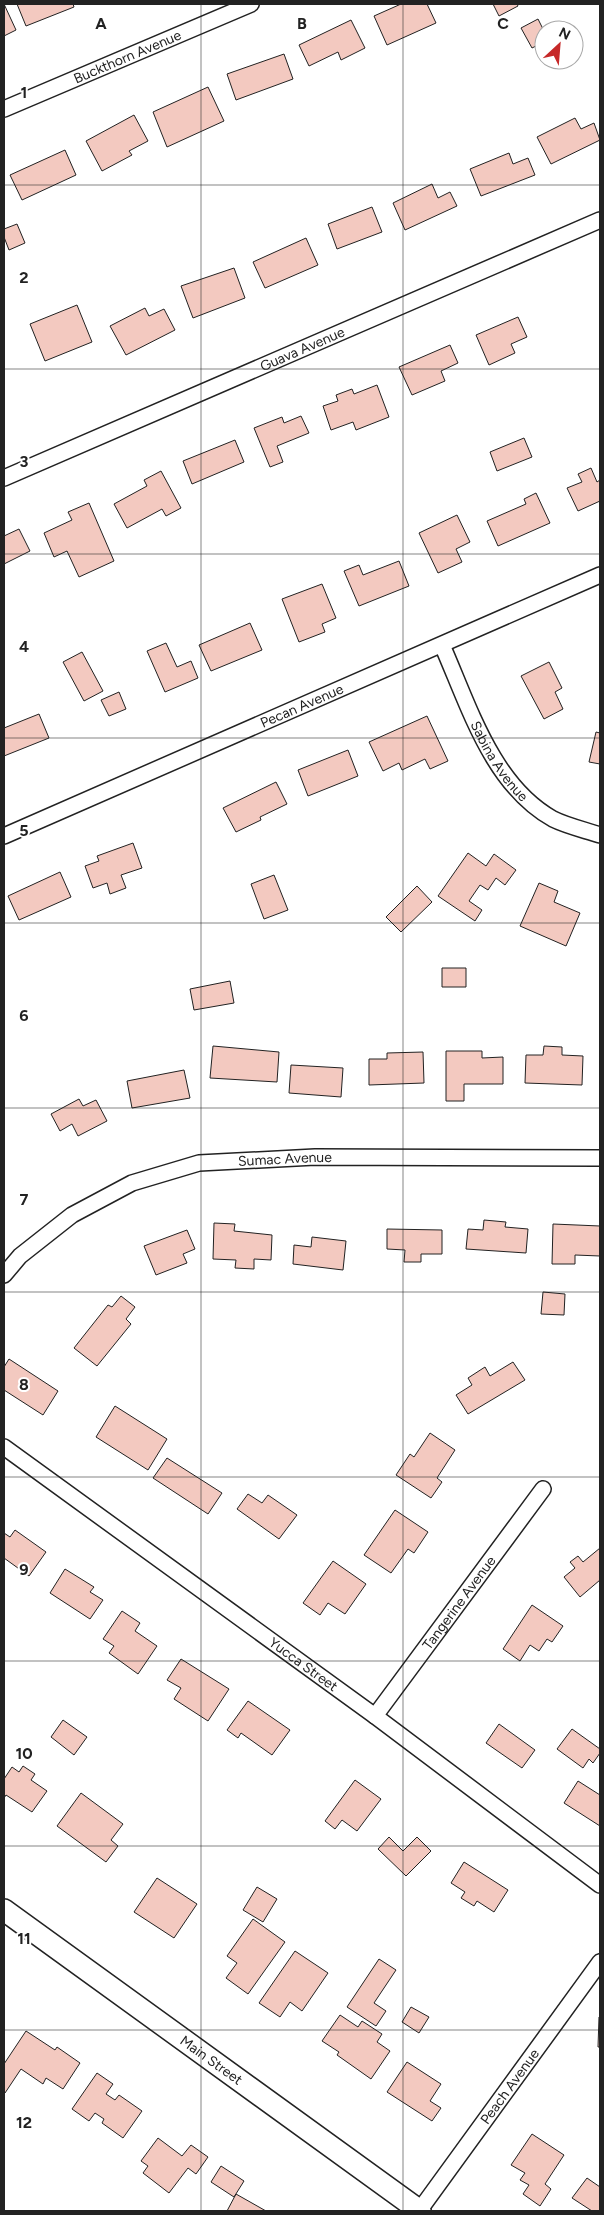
<svg xmlns="http://www.w3.org/2000/svg" width="604" height="2215" font-family="Figtree,sans-serif">
<style>
.building{fill:#f3c9c0;stroke:#222}
.lines{fill:none;stroke-linecap:round;stroke-linejoin:round}
.minor-casing{stroke:#222;stroke-width:18}
.secondary-casing{stroke:#222;stroke-width:24}
.minor{stroke:#fff;stroke-width:15}
.secondary{stroke:#fff;stroke-width:21}
.grid{fill:none;stroke:#222;stroke-width:1;stroke-opacity:0.55}
.labels{text-anchor:middle;stroke-width:4;stroke-linejoin:round;paint-order:stroke}
.street-label{font-size:14px;fill:#222;stroke:#fff}
.grid-label{font-size:16px;text-anchor:middle;font-weight:bold;fill:#222;stroke:#fff;stroke-width:4;stroke-linejoin:round;paint-order:stroke}
</style>
<rect width="100%" height="100%" fill="#fff"/>
<path class="building" d="M4 4 16 30 4 36Z
M17 4H73L74 7 26 26Z
M401 4H427L436 23 387 45 374 16Z
M493 4H517L518 6 499 16Z
M538 19 544 31V42L532 48 521 28Z
M351 20 365 48 341 60 338 52 309 66 299 45Z
M284 54 293 79 236 100 227 74Z
M208 87 224 121 167 147 153 112Z
M134 115 148 141 129 151 132 155 102 171 86 141Z
M575 118 581 129 594 123 600 140 551 164 537 137Z
M65 150 76 175 22 200 10 175Z
M509 153 513 164 528 158 535 175 481 196 470 169Z
M432 184 438 198 450 192 457 206 405 230 393 203Z
M372 207 382 232 337 249 328 224Z
M17 224 25 243 9 250 4 237V229Z
M306 238 318 265 265 288 253 262Z
M234 268 245 298 193 318 181 286Z
M77 305 92 342 45 361 30 324Z
M145 308 149 316 164 309 175 330 126 355 110 326Z
M518 317 527 337 511 344 515 353 489 365 476 335Z
M450 345 458 363 441 371 445 381 412 395 399 367Z
M377 385 389 417 356 430 353 422 331 430 323 406 338 401 336 395 352 389 354 394Z
M301 416 309 433 277 446 283 462 270 467 254 428 282 417 284 423Z
M524 438 532 457 497 471 490 452Z
M235 440 244 462 192 484 183 461Z
M591 468 597 482 600 480V501L578 511 567 488 582 482 578 474Z
M161 471 181 508 166 516 162 509 127 528 114 504 147 486 144 480Z
M536 493 550 523 498 546 487 521 526 504 524 499Z
M89 503 114 561 79 577 67 551 54 557 44 533 72 520 68 512Z
M457 515 470 542 456 549 462 562 438 573 419 533Z
M19 529 30 551 4 564V536Z
M399 561 409 586 359 606 344 571 359 565 363 575Z
M322 584 336 618 322 624 325 632 299 642 282 599Z
M250 623 262 650 211 671 199 645Z
M166 643 177 667 191 661 198 678 165 692 147 651Z
M82 652 103 691 84 701 63 662Z
M549 662 562 688 555 692 563 709 544 719 521 676Z
M119 692 126 709 109 716 101 700Z
M39 714 49 738 4 756V728Z
M427 716 448 761 430 769 425 759 402 770 399 763 383 771 369 742Z
M596 732 600 733V764L589 762Z
M348 750 358 776 308 796 298 770Z
M276 782 287 804 260 817 261 820 236 832 223 808Z
M133 843 142 868 121 875 126 888 110 894 107 883 93 888 85 866 99 861 97 856Z
M468 853 486 866 494 854 516 870 505 885 496 878 488 890 480 885 469 901 482 910 475 921 438 896Z
M60 872 71 897 19 920 8 896Z
M274 875 288 910 264 919 251 884Z
M539 883 558 891 554 902 580 913 566 946 520 926Z
M417 886 432 902 401 932 386 917Z
M442 968H466V987H442Z
M230 981 234 1003 194 1010 190 989Z
M213 1046 279 1052 277 1082 210 1078Z
M544 1046 562 1047V1055L583 1056 582 1085 525 1083 526 1055H543Z
M446 1051H482V1058L503 1057V1084H464V1101H446Z
M423 1052 424 1083 369 1085V1059H387V1053Z
M291 1065 343 1068 341 1097 289 1093Z
M184 1070 190 1098 132 1108 127 1081Z
M79 1099 83 1106 96 1100 107 1121 78 1136 72 1124 60 1131 51 1114Z
M484 1220 506 1222 505 1227 528 1229 526 1253 466 1249 468 1229 483 1230Z
M214 1223 235 1224 234 1231 272 1235 271 1260 254 1259V1269L235 1268 236 1260 213 1259Z
M553 1224 600 1226V1256L575 1255V1264H552Z
M387 1229 442 1230V1254H421V1262H404L405 1250 387 1249Z
M187 1230 195 1249 183 1254 187 1263 156 1275 144 1246Z
M312 1237 346 1241 343 1270 293 1264 294 1245 311 1247Z
M543 1292 565 1294 564 1315 541 1314Z
M121 1296 135 1307 126 1319 131 1324 97 1366 74 1348 108 1305 112 1307Z
M9 1359 58 1391 43 1415 4 1390V1367Z
M513 1362 525 1380 468 1414 456 1395 472 1385 468 1378 485 1367 490 1376Z
M115 1406 167 1439 148 1470 96 1437Z
M430 1433 455 1450 437 1478 442 1482 431 1498 396 1475 410 1454 414 1457Z
M167 1458 222 1493 208 1514 153 1478Z
M248 1494 262 1503 268 1495 297 1515 279 1539 237 1509Z
M395 1510 428 1532 414 1553 408 1549 391 1573 364 1555Z
M15 1530 46 1552 29 1576 4 1558V1533L10 1537Z
M600 1548V1580L580 1597 564 1577 575 1568 570 1562 578 1556 583 1562Z
M333 1561 366 1584 345 1614 328 1603 320 1615 303 1603Z
M65 1569 94 1587 90 1592 103 1600 90 1619 50 1593Z
M532 1605 563 1626 552 1642 547 1639 539 1651 530 1645 520 1661 503 1649Z
M122 1611 140 1623 135 1631 157 1646 138 1674 109 1653 114 1646 103 1639Z
M181 1659 229 1689 208 1721 174 1699 181 1688 167 1680Z
M248 1701 290 1730 272 1755 241 1733 238 1738 227 1730Z
M63 1720 87 1737 74 1755 51 1737Z
M499 1724 535 1750 522 1768 486 1743Z
M572 1729 600 1749V1753L593 1763 589 1759 583 1768 557 1749Z
M23 1766 35 1774 31 1780 47 1791 32 1812 6 1795 4 1798V1779L12 1767 19 1772Z
M355 1780 381 1799 357 1831 342 1820 335 1829 325 1821Z
M578 1781 600 1795V1826L564 1803Z
M81 1793 123 1824 111 1840 118 1846 106 1862 57 1826Z
M389 1837 403 1851 417 1837 431 1851 406 1876 378 1849Z
M464 1862 508 1890 494 1912 477 1901 474 1906 461 1898 465 1892 451 1883Z
M157 1878 197 1904 174 1938 134 1912Z
M257 1887 277 1899 263 1922 243 1910Z
M253 1919 285 1942 248 1994 226 1978 237 1963 227 1956Z
M295 1951 328 1973 302 2011 290 2002 280 2017 259 2003Z
M379 1959 396 1970 374 2003 386 2011 376 2026 347 2007Z
M411 2007 429 2017 419 2033 402 2022Z
M340 2015 358 2027 362 2021 382 2034 377 2042 390 2051 371 2079 337 2055 339 2052 322 2041Z
M599 2017H600V2047H598Z
M26 2031 55 2050 57 2047 80 2063 63 2089 46 2078 43 2084 21 2069 5 2093 4 2092V2064Z
M407 2062 441 2084 430 2101 441 2108 432 2121 387 2092Z
M97 2073 113 2084 106 2094 115 2100 119 2095 142 2111 123 2138 102 2123 104 2119 95 2113 89 2121 72 2109Z
M532 2134 564 2155 545 2184 551 2189 540 2206 523 2194 529 2185 520 2180 525 2173 511 2165Z
M158 2138 182 2156 191 2145 208 2157 196 2174 188 2168 169 2193 143 2173 148 2166 141 2161Z
M221 2166 244 2181 234 2197 211 2182Z
M587 2178 600 2187V2211H592L572 2198Z
M236 2194 266 2211H227Z"/>
<g class="lines">
<defs>
<g id="minor">
<path id="s1" d="M4 109 251 4"/>
<path id="s2" d="M4 478 600 220"/>
<path id="s3" d="M442 645C469 706 492 785 553 819 567 826 585 830 600 835"/>
<path id="s4" d="M4 836 600 575"/>
<path id="s5" d="M4 1275 20 1256 72 1215 132 1183 199 1163 315 1157 600 1158"/>
<path id="s6" d="M4 1447 375 1716 600 1885"/>
<path id="s7" d="M375 1716 543 1489"/>
<path id="s8" d="M419 2211 600 1962"/>
</g>
<g id="secondary">
<path id="s9" d="M4 1910 420 2211"/>
</g>
</defs>
<use href="#minor" class="minor-casing"/>
<use href="#secondary" class="secondary-casing"/>
<use href="#minor" class="minor"/>
<use href="#secondary" class="secondary"/>
</g>
<path class="grid" d="M201 4V2211M403 4V2211M4 185H600M4 369H600M4 554H600M4 738H600M4 923H600M4 1108H600M4 1292H600M4 1477H600M4 1661H600M4 1846H600M4 2030H600"/>
<g class="labels">
<g class="street-label">
<text dy="5" stroke="none"><textPath href="#s1" startOffset="134">Buckthorn Avenue</textPath></text>
<text dy="5" stroke="none"><textPath href="#s2" startOffset="325">Guava Avenue</textPath></text>
<text dy="5" stroke="none"><textPath href="#s4" startOffset="325">Pecan Avenue</textPath></text>
<text dy="5" stroke="none"><textPath href="#s3" startOffset="130">Sabina Avenue</textPath></text>
<text dy="5" stroke="none"><textPath href="#s5" startOffset="315">Sumac Avenue</textPath></text>
<text dy="5" stroke="none"><textPath href="#s7" startOffset="141">Tangerine Avenue</textPath></text>
<text dy="5" stroke="none"><textPath href="#s6" startOffset="370">Yucca Street</textPath></text>
<text dy="5" stroke="none"><textPath href="#s9" startOffset="256">Main Street</textPath></text>
<text dy="5" stroke="none"><textPath href="#s8" startOffset="154">Peach Avenue</textPath></text>
</g>
</g>
<g class="grid-label">
<text x="101" y="29">A</text>
<text x="302" y="29">B</text>
<text x="503" y="29">C</text>
<text x="24" y="98">1</text>
<text x="24" y="283">2</text>
<text x="24" y="467">3</text>
<text x="24" y="652">4</text>
<text x="24" y="836">5</text>
<text x="24" y="1021">6</text>
<text x="24" y="1205">7</text>
<text x="24" y="1390">8</text>
<text x="24" y="1575">9</text>
<text x="24" y="1759">10</text>
<text x="24" y="1944">11</text>
<text x="24" y="2128">12</text>
</g>
<rect width="604" height="2215" fill="none" stroke="#222222" stroke-width="10"/>
<g transform="translate(559 45) rotate(26)"><circle r="24" fill="#ffffff" stroke="#a7a7a7"/>
<path d="M0-4L9 19L0 12L-9 19Z" fill="#c62828"/>
<text y="-8" font-size="14" font-weight="bold" text-anchor="middle" fill="#222222">N</text>
</g>
</svg>
